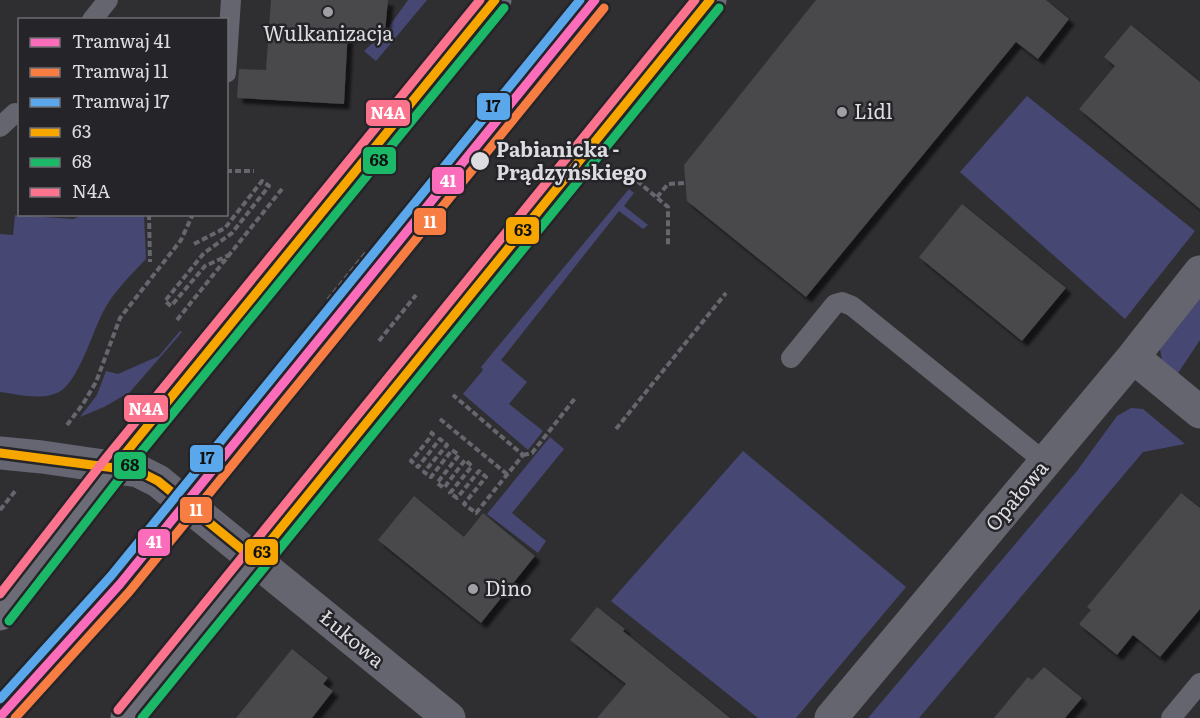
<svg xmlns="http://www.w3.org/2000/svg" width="1200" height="718" font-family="Literata,serif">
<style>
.green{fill:#474774}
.building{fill:#48484b;filter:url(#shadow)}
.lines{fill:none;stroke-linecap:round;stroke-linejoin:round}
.path{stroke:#66666e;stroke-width:4;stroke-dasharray:6 3;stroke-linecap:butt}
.lane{stroke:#65656f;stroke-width:20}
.street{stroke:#65656f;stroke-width:33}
.secondary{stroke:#666673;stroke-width:33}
.primary{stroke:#6c6c76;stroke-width:33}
.bus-1-casing{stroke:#242429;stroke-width:14}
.bus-2-casing{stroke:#242429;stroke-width:14}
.bus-3-casing{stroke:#242429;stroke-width:14}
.bus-1{stroke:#f7a600;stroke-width:9}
.bus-2{stroke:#1ab867;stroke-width:9}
.bus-3{stroke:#fc738d;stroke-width:9}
.tram-1-casing{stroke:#242429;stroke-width:14}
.tram-2-casing{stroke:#242429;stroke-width:14}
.tram-3-casing{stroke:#242429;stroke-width:14}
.tram-1{stroke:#fb6dba;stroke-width:9}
.tram-2{stroke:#f77d43;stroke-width:9}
.tram-3{stroke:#5aa8eb;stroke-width:9}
.poi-dot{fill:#a0a0a4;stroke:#242429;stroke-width:2}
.stop-dot{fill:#dddde1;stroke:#242429;stroke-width:2}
.labels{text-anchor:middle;stroke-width:5;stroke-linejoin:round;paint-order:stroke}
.poi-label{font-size:20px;fill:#dddde1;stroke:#242429;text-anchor:start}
.stop-label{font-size:20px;font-weight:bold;fill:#dddde1;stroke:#242429;text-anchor:start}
.street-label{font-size:20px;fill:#dddde1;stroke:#242429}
.line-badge{stroke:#242429;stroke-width:2}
.badge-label{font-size:16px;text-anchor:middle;font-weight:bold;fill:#fff}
.pale-badge-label{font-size:16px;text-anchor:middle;font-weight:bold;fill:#111}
</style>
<defs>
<filter id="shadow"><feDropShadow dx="5.5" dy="5.5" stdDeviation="1.5" flood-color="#0009"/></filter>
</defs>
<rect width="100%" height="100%" fill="#2f2f32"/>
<path class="green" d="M408 0H427L376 61 364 51 385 32Z
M1027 96 1195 231 1125 319 960 172Z
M629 189 634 193 624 206 648 225 643 229 619 211 501 360 527 382 509 404 543 431 528 450 463 394 483 370 481 367Z
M15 215 73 219 84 215H144L146 259C131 275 113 292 103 312 93 331 78 382 59 392 43 401 17 394 0 392V234L13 235Z
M1200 292V340L1176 376 1162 360 1160 349Z
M180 331 182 332 130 392 104 407 80 417 97 395 106 371 118 374 159 356Z
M1131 408 1143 409 1185 444 1143 452 919 718H868L1077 471 1117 416Z
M550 437 564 449 512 513 546 541 538 553 487 514Z
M743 451 906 587 796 718H758L611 601Z"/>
<path class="building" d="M271 0H388L385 32 348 29 344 104 237 98 239 69 266 70Z
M816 0H1046L1069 19 1038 59 1016 42 806 297 687 201 684 165Z
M1131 25 1200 82V209L1079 109 1115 66 1104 57Z
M962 204 1066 288 1022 341 919 257Z
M1181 493 1200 508V609L1160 657 1133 635 1117 655 1079 624 1091 610 1087 607Z
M414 496 464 537 483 513 535 556 481 623 378 540Z
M597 607 625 629 623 631 730 718H597L626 684 570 640Z
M292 649 328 678 323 684 333 691 312 718H236Z
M1044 667 1082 698 1065 718H994L1028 677 1032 680Z"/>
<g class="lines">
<path class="path" d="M226 171H254
M630 175 668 207V246
M657 197 668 184 685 183
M149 214 150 262
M194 244 225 228 262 181 269 186 232 233 204 253 165 301 171 306 205 266 229 255
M328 300 366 253
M177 320 282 189
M379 341 416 295
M440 419 508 475
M67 425 83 404 96 382 120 318 181 240 193 214
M616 429 726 293
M430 432 433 434 411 461 418 467 440 439 447 445 424 472 431 477 452 450 459 455 437 483 444 488 465 460 472 466 450 493 457 498 479 471 486 477 464 504 476 513 523 455 453 395
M523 455 532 453 576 397
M0 510 16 490"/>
<path class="lane" d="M92 20 108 0
M226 73 231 0
M0 127 15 113
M791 358 835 304 842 302 852 306 1045 462
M1171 718 1200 683"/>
<path class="street" d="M1133 357 1200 412
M255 560 449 718
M831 718 1133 357 1200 272"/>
<path class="secondary" d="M0 453 42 457 138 471 158 481 255 560"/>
<path class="primary" d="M0 614 115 466 495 0
M127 718 710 0"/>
<defs>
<path id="bus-1" d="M0 453 138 471 158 481 255 560 710 0
M115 466 495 0"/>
<path id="bus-2" d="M9 621 124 473 504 8
M142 718 719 8"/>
<path id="bus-3" d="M0 594 106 458 480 0
M118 710 695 0"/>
</defs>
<use href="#bus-1" class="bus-1-casing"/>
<use href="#bus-2" class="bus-2-casing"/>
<use href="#bus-3" class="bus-3-casing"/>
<use href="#bus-1" class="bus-1"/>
<use href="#bus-2" class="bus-2"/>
<use href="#bus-3" class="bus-3"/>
<defs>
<path id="tram-1" d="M0 717 120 584 595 0"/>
<path id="tram-2" d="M15 718 129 592 604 8"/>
<path id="tram-3" d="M0 699 111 576 580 0"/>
</defs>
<use href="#tram-1" class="tram-1-casing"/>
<use href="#tram-2" class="tram-2-casing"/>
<use href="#tram-3" class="tram-3-casing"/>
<use href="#tram-1" class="tram-1"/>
<use href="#tram-2" class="tram-2"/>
<use href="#tram-3" class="tram-3"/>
</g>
<g class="poi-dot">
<circle cx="328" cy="12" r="6"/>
<circle cx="842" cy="112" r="6"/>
<circle cx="473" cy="589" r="6"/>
</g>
<circle class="stop-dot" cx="480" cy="161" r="10"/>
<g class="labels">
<g class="poi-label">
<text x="328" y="41" text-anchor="middle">Wulkanizacja</text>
<text x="854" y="119">Lidl</text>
<text x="485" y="596">Dino</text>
</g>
<g class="stop-label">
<text x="496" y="157">Pabianicka -<tspan x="496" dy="23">Prądzyńskiego</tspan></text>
</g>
<g class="street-label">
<text transform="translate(1017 496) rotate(-50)" y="7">Opałowa</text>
<text transform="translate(352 639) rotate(40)" y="7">Łukowa</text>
</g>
</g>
<g class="line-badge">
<rect x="476" y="92" width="35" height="29" rx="6" fill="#5aa8eb"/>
<rect x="365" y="99" width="46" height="28" rx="6" fill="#fc738d"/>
<rect x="362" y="146" width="35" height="29" rx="6" fill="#1ab867"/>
<rect x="431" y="166" width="34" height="29" rx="6" fill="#fb6dba"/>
<rect x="413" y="207" width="34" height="29" rx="6" fill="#f77d43"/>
<rect x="505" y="216" width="35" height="29" rx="6" fill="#f7a600"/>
<rect x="123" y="394" width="46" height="29" rx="6" fill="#fc738d"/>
<rect x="189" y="444" width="35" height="29" rx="6" fill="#5aa8eb"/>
<rect x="113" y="451" width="34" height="29" rx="6" fill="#1ab867"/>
<rect x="179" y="496" width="34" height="28" rx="6" fill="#f77d43"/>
<rect x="137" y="528" width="34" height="29" rx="6" fill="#fb6dba"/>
<rect x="244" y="538" width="35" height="28" rx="6" fill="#f7a600"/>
</g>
<g class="badge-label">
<text x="388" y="119">N4A</text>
<text x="448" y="187">41</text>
<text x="430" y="228">11</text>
<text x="146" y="415">N4A</text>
<text x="196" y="516">11</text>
<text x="154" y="548">41</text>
</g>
<g class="pale-badge-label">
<text x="493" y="112">17</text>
<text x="379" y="166">68</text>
<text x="523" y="236">63</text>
<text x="207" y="464">17</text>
<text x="130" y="471">68</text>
<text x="262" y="558">63</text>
</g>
<rect x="18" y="18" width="210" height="198" fill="#242429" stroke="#6e6e73" stroke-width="1.5"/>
<rect x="30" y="38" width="30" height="9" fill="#fb6dba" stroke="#6e6e73" stroke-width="1.5"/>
<text x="72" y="48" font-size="18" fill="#dddde1">Tramwaj 41</text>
<rect x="30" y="68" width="30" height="9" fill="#f77d43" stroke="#6e6e73" stroke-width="1.5"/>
<text x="72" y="78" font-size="18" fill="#dddde1">Tramwaj 11</text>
<rect x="30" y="98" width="30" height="9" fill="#5aa8eb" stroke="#6e6e73" stroke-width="1.5"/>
<text x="72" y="108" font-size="18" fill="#dddde1">Tramwaj 17</text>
<rect x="30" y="128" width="30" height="9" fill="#f7a600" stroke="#6e6e73" stroke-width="1.5"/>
<text x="72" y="138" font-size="18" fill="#dddde1">63</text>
<rect x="30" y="158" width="30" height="9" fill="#1ab867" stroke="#6e6e73" stroke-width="1.5"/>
<text x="72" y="168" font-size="18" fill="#dddde1">68</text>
<rect x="30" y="188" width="30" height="9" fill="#fc738d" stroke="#6e6e73" stroke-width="1.5"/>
<text x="72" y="198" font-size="18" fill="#dddde1">N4A</text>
</svg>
